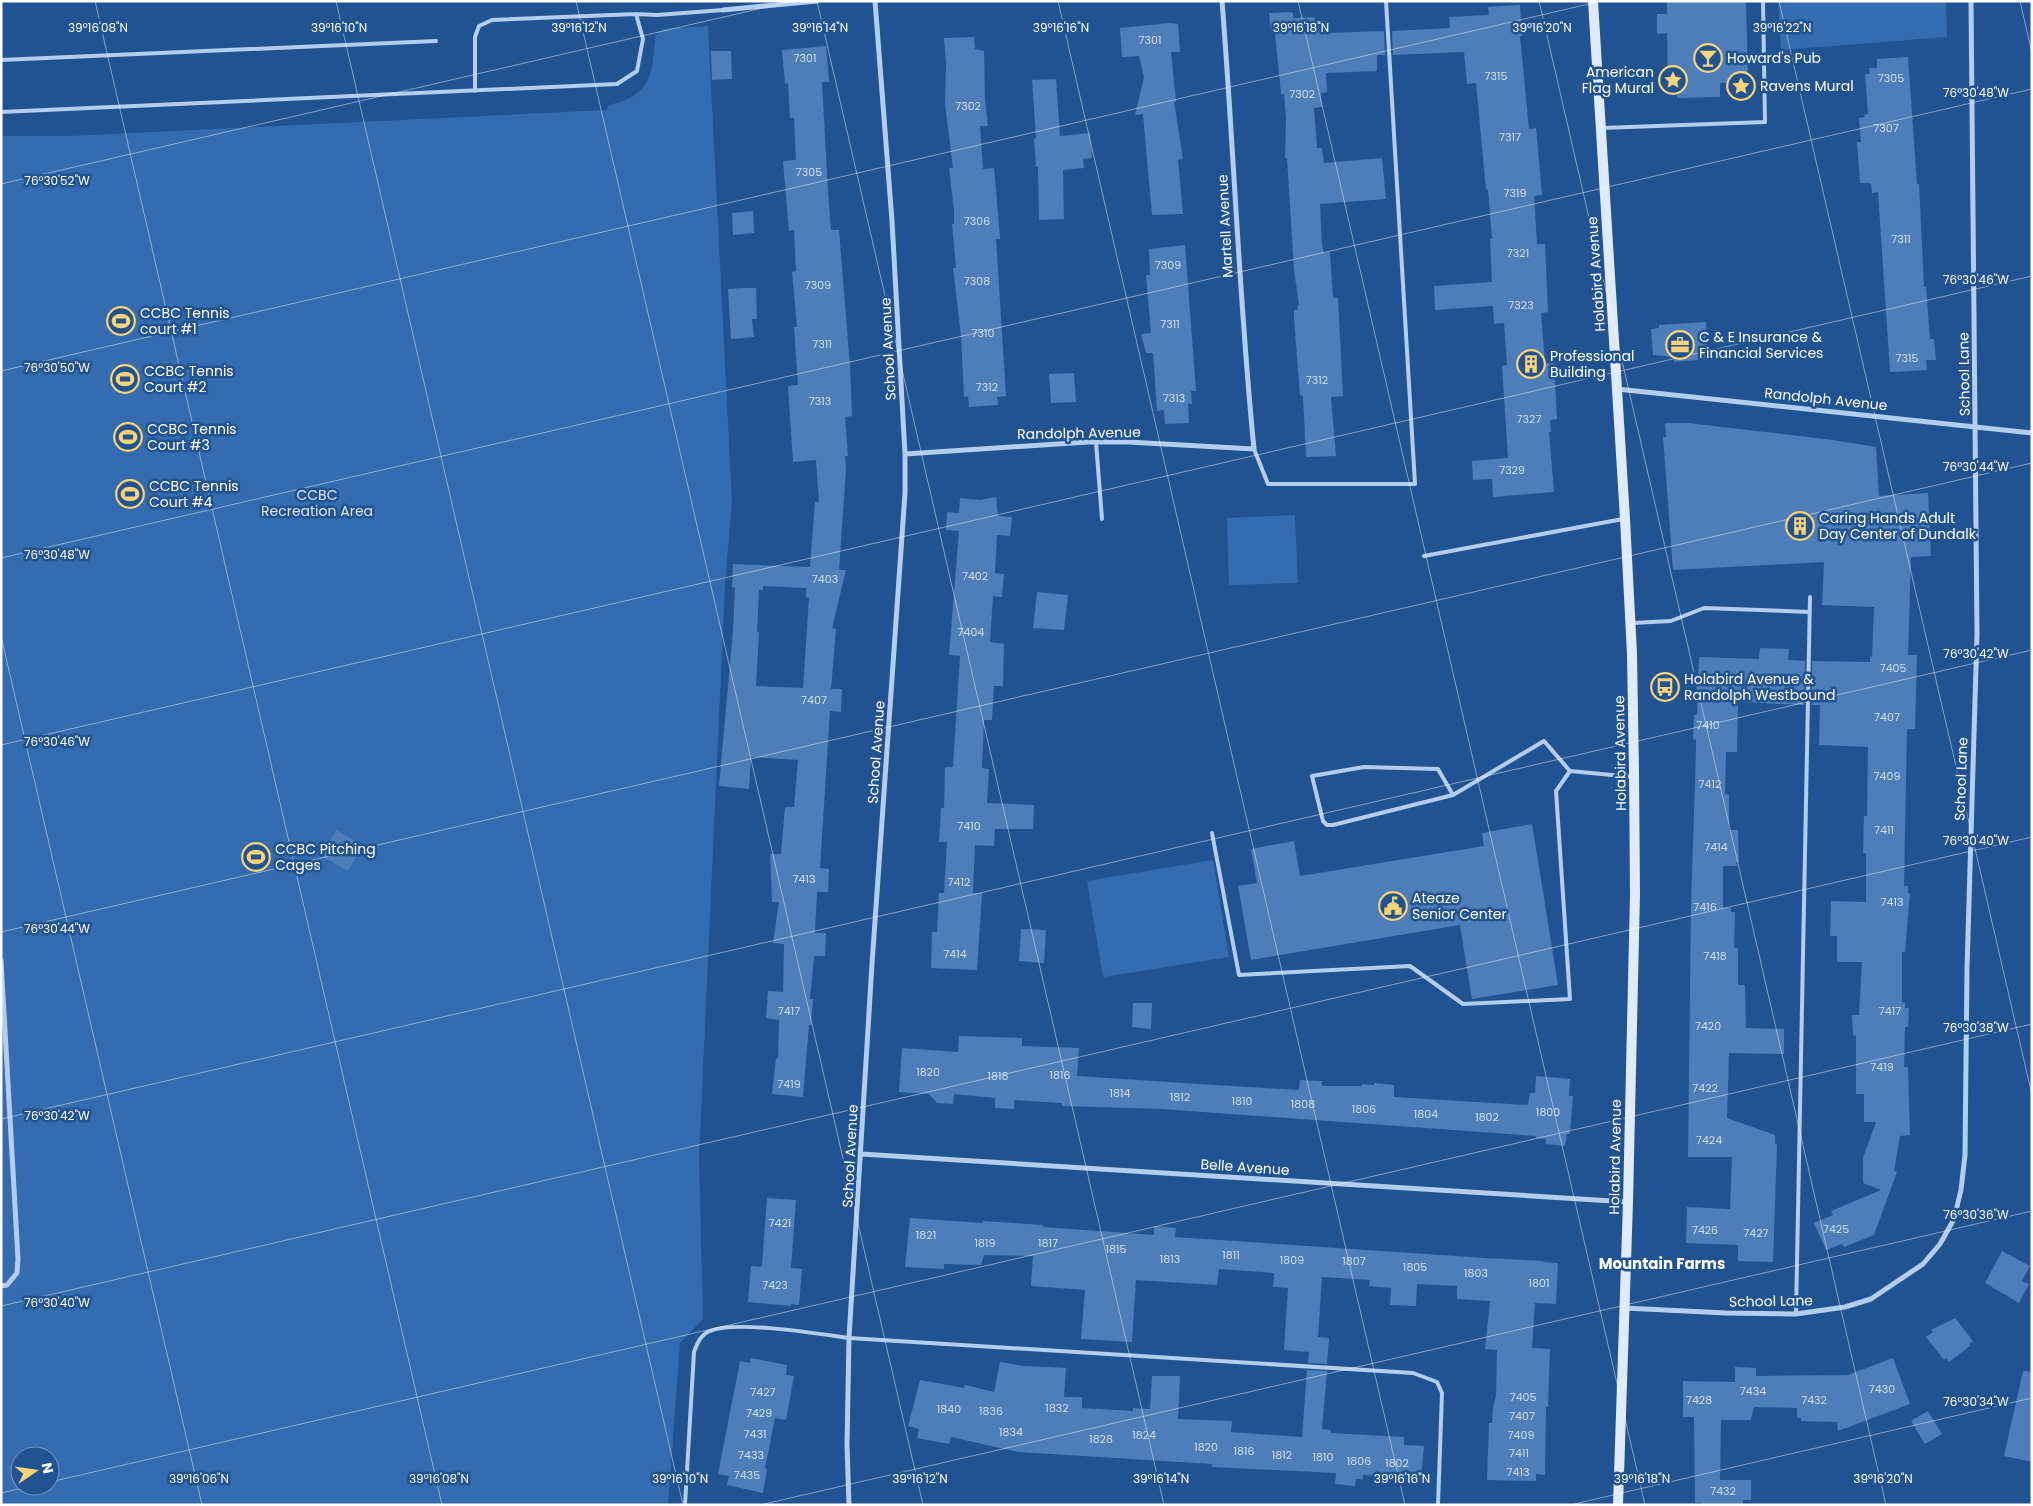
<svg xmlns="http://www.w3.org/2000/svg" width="2033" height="1506" font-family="Poppins,sans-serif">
	<rect width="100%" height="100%" fill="#215292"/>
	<path fill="#346caf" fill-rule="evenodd" d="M1778 1H1946L1947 37 1781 50Z
		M708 26 732 501 725 585 699 1158 703 1319 680 1343 668 1505H1V136H71L607 110 608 105C635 100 651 87 653 59 654 50 654 43 656 35L663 29ZM20 1456H50V1486H20Z
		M1295 515 1298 583 1229 585 1227 518Z
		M1213 860 1229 957 1103 977 1087 881Z"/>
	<path fill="#4d7eba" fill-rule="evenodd" d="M1667 1H1746L1748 82 1720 83V97L1677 98V86H1668L1667 33 1657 34V14H1667Z
		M1520 5 1522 36H1520L1529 129 1536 128 1542 195 1534 196 1537 244H1545L1548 312 1541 313 1545 363H1554L1557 419 1550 420 1551 432H1549L1554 492 1493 497 1492 479 1473 480 1472 461 1508 458 1502 366 1507 365 1504 323 1494 324 1493 306 1435 310 1434 286 1492 282 1490 239H1492L1488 189 1486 190 1476 83 1467 84 1464 52 1393 55 1392 31 1450 28 1449 17 1489 15 1488 7Z
		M1290 12 1293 13V18L1314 17 1316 22 1327 21V33L1384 31 1385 55H1377V71L1326 73 1327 92 1321 93 1322 107 1314 108 1317 148H1322L1324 163 1382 158 1386 199 1320 204 1322 245 1324 253 1330 252 1333 298H1338L1343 396 1331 397 1336 456 1306 457 1303 396 1300 395 1294 319V310H1298L1297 306 1299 305 1294 270 1287 158 1285 159 1286 118 1284 94H1281L1275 33 1271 32 1269 13Z
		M1170 23 1178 24 1180 52H1171L1176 102H1174L1183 159 1178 160 1183 214 1152 215 1143 114 1135 115 1144 77 1139 56 1122 57 1120 28Z
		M974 37 975 49 984 51 985 100 988 126H980L983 169 994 168 997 202 1000 239H996L1006 396 997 397 998 405 969 407 968 396 964 397 961 335 953 268H956L952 224H954V211L949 168H953L945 104 946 63 944 38Z
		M826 46 829 82H822L828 192 831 230H839L850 366 852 416 845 417 848 456H845L846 469 839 570H846L832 628 836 629 831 689H842L841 712 830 711 820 868 829 869 828 892H817L815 933H826L825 956H814L810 999H813L811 1025H809L803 1097 772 1094 776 1058 778 1059 779 1020 766 1018 768 991 783 992 784 944 773 943 779 902H772L770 854H781L785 807H794L798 760 751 757 749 789 719 786 733 630 735 588 732 587 733 564 810 567 815 502H819L816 460 793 462 788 386 798 385 794 327H797L792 272 796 271 794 230 789 231 783 161 796 160 794 118H790L788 83 785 84 782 50ZM763 586 806 588V597L809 598 803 688 756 686 759 632H757L759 590H763Z
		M711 51H731L732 79 712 80Z
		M1908 57 1917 184H1919L1924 287H1926L1930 339H1934L1936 360H1926L1927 370 1892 372 1890 371 1878 192 1872 193 1871 183H1860L1857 142H1861L1859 118 1865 117 1864 115 1868 114 1865 74H1870L1869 68H1877V59Z
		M1056 79 1060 136 1090 133 1092 158 1083 159 1084 168 1063 170 1064 219 1039 220 1038 167H1036L1034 139 1036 138 1032 80Z
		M753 211 754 233 733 235 732 213Z
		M1185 245 1196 391H1191L1192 404H1188L1189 423 1165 424 1164 410 1157 411 1153 353H1146L1141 334 1151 333 1146 275H1150L1149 249Z
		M741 288H756L757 319H752L754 337 731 339 728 289Z
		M1706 322 1708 359 1674 362V357L1653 355 1651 329 1659 328V325Z
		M1074 373 1076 402 1051 403 1049 374Z
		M1665 423H1688L1833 440 1876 447 1879 496 1928 493 1931 556 1911 557 1908 655H1917L1915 729H1907L1904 886H1908V893H1910L1905 952H1902V1003L1905 1002V1008H1909L1908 1027H1905L1904 1067H1908L1910 1135 1900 1136 1894 1171 1897 1172 1874 1235 1844 1247 1842 1244 1826 1250 1814 1223 1833 1215 1831 1211 1881 1190 1863 1183V1158L1876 1122H1864V1094H1856V1036L1853 1035 1852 1015H1859L1862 962H1837V936H1830L1831 901 1866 902V853H1863L1864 816H1867L1868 747 1819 745 1820 705H1812V661L1870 662V656L1872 657 1874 607 1822 605 1824 562 1673 570 1663 437H1666Z
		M996 497 998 516 1012 517 1010 536 997 535 995 573 1004 574 1002 597 993 596 990 642 1004 644 1003 686H994L992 720H984L982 768 989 769 987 803 1034 805 1033 829H995L994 846 975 845 973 893H982L977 970 931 968 932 932H937L939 893H944L947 842H939L941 808H944L945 767H953L960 656 949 655 959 531 946 530 947 512 959 513 960 498 980 500Z
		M1037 592 1068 595 1064 630 1033 628Z
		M1760 648 1789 649 1788 660 1805 661 1804 705 1738 702 1737 752H1726L1725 794 1729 795V830H1738L1739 862H1736L1737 866H1723V908H1731V912H1735L1734 948H1738V985H1745L1746 1028 1784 1029V1054L1729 1053 1727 1118 1775 1135V1144H1777L1773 1262 1738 1261V1245L1686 1243 1687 1207 1730 1209 1732 1157H1688L1691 906 1696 751V740L1693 739 1694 715H1697L1699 657 1759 659Z
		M1532 824 1558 985 1472 999 1460 925 1251 960 1238 886 1257 883 1251 849 1294 841 1300 876 1484 846 1482 833Z
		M336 830 363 845 348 871 322 856Z
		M1021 929 1046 930 1044 963 1019 961Z
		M1133 1003H1152L1151 1029 1132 1027Z
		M959 1036 1022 1038V1046L1079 1048 1077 1076 1199 1084 1299 1090 1300 1080 1322 1081V1086H1362V1084L1374 1085V1083L1394 1085V1097L1528 1105 1530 1093H1535L1536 1076 1570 1079 1569 1096H1573L1570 1134H1567L1565 1146 1546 1144V1139L1536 1138V1136L1162 1109 1062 1106V1103L1014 1100V1109L995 1108V1098L954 1094 953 1104 937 1103 929 1094 899 1092 902 1048 958 1052Z
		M767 1198 796 1200 791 1268 802 1269 799 1305 791 1304V1306L748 1302 751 1266 761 1267 762 1265Z
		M910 1218 983 1223V1221L1043 1225V1227L1154 1235V1226L1176 1228 1175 1237 1485 1258 1543 1261V1262L1558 1263 1556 1304 1535 1303 1532 1348 1550 1349 1548 1407H1546L1545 1475 1536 1474V1481L1487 1480 1489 1423H1492L1493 1407 1496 1396 1497 1350 1485 1349 1490 1301 1457 1299V1286L1417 1284 1416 1306 1390 1305 1391 1288 1369 1286 1370 1280 1322 1277 1318 1337 1329 1338 1327 1364 1308 1363 1309 1352 1284 1350 1288 1288 1273 1287 1274 1273 1219 1269 1217 1285 1136 1280 1132 1342 1081 1339 1085 1290 1031 1286 1033 1256 984 1255 981 1265 944 1264V1269L905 1267Z
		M2002 1251 2030 1266 2022 1281 2029 1284 2019 1303 1985 1283Z
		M1955 1318 1973 1341 1969 1344 1970 1346 1949 1362 1946 1358 1944 1360 1926 1337 1933 1332 1931 1330Z
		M751 1358 787 1365 786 1375 794 1376 786 1420 775 1418 765 1468 767 1469 763 1493 727 1485 729 1476 718 1474 740 1361 750 1363Z
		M1893 1358 1910 1404 1838 1431 1837 1422 1801 1421V1418H1797V1408L1754 1407 1751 1420H1721L1720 1480H1751V1500H1743V1504L1738 1505H1702V1503H1695L1694 1417H1683V1381L1735 1382V1367L1756 1368V1376L1848 1375Z
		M1000 1362 1024 1366 1066 1368 1064 1397H1082V1408L1133 1411V1408L1150 1409 1152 1376H1180L1178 1419 1232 1421 1231 1432 1302 1437 1307 1370 1327 1371 1322 1429 1331 1430V1433L1404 1437V1445L1424 1446 1421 1479 1363 1475V1479H1356L1355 1486 1335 1484 1336 1473 1212 1467V1464L1018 1452 951 1437 949 1444 917 1438 919 1429 908 1426 920 1380 964 1388 965 1385 994 1392Z
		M2023 1371 2032 1372V1462L2004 1456Z
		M1928 1411 1942 1434 1925 1444 1911 1421Z"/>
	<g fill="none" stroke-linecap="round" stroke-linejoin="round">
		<path stroke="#b2cded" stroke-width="4" d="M1 60 436 41
			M475 91V37L479 26 492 20 636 14 657 15 723 10
			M1 112 617 84 637 71 643 39 636 14
			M1602 128 1765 122 1763 1
			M1096 442 1102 519
			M1254 449 1268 484H1415L1386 1
			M1424 556 1623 519
			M1632 623 1671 621 1704 608 1810 612
			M1453 795 1438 769 1364 767 1312 776 1323 821 1327 825H1333L1453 795 1544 741 1570 771 1633 777
			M1212 833 1239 975 1410 966 1463 1004 1570 999 1556 791 1570 771
			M1796 1314 1810 597
			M685 1505 694 1352C697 1344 700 1335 710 1331 735 1320 820 1334 849 1338L1413 1373 1437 1382 1442 1393 1438 1505"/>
		<path stroke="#b2cded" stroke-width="5" d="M723 10 817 1
			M1617 389 2032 433
			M905 454 1088 442H1128L1254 449C1239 300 1234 150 1222 1
			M1 960 18 1259 17 1273 7 1285 1 1286
			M861 1154 1628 1202
			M1624 1308 1726 1313 1796 1314 1845 1307 1871 1299 1923 1264 1940 1244 1954 1219 1961 1190 1965 1155 1967 969 1977 634 1971 1
			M849 1505 847 1445 849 1338 872 964 905 493V454L892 221 875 1"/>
		<path stroke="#dfeafa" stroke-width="10" d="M1593 1 1625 519 1632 654 1634 771 1635 894 1628 1202 1618 1505"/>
	</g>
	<path fill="none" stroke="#fff" stroke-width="1" stroke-opacity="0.45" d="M95 1 442 1505M336 1 683 1505M576 1 923 1505M817 1 1164 1505M1058 1 1405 1505M1298 1 1645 1505M1539 1 1886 1505M1779 1 2032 1095M2020 1 2032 53M1 184 793 1M1 371 1602 1M1 558 2032 89M1 636 202 1505M1 745 2032 276M1 932 2032 463M1 1119 2032 650M1 1306 2032 837M50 1482 2032 1024M1 1493 31 1486M760 1505 2032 1211M1570 1505 2032 1398"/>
	<defs>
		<symbol id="bar-ring" viewBox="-11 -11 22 22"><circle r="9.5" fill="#215292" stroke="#fad374" stroke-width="1.5"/><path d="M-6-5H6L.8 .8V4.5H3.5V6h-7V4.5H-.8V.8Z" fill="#fad374"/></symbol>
		<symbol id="sight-ring" viewBox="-11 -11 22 22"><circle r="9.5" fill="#215292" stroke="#fad374" stroke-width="1.5"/><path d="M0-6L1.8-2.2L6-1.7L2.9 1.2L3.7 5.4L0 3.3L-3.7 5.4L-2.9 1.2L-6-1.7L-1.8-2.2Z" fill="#fad374"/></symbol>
		<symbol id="stadium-ring" viewBox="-11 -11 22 22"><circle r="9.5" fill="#215292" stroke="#fad374" stroke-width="1.5"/><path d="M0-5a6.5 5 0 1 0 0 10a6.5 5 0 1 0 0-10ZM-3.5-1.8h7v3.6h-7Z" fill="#fad374"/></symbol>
		<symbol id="office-ring" viewBox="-11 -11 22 22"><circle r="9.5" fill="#215292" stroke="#fad374" stroke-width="1.5"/><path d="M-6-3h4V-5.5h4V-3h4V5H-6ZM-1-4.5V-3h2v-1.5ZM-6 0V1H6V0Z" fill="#fad374"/></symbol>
		<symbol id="building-ring" viewBox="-11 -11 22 22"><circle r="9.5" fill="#215292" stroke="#fad374" stroke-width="1.5"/><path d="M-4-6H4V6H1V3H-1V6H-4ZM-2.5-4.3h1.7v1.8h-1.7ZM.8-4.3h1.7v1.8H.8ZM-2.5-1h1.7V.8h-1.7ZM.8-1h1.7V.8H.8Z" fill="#fad374"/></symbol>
		<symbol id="bus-ring" viewBox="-11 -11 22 22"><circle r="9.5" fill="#215292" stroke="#fad374" stroke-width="1.5"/><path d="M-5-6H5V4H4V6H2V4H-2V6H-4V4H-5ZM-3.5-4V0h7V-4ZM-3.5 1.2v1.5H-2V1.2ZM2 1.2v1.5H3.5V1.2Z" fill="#fad374"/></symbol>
		<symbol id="civic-ring" viewBox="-11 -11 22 22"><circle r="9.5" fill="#215292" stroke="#fad374" stroke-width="1.5"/><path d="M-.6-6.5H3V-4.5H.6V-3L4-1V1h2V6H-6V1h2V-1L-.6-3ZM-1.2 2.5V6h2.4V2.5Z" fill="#fad374"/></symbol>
	</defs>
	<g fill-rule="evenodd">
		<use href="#bar-ring" x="1692" y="42" width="32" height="32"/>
		<use href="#sight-ring" x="1657" y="64" width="32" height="32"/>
		<use href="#sight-ring" x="1725" y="70" width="32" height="32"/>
		<use href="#stadium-ring" x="105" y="305" width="32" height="32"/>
		<use href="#office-ring" x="1664" y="329" width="32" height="32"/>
		<use href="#building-ring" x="1515" y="348" width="32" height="32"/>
		<use href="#stadium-ring" x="109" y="363" width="32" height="32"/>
		<use href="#stadium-ring" x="112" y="421" width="32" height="32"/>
		<use href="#stadium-ring" x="114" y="478" width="32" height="32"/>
		<use href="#building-ring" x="1784" y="510" width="32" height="32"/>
		<use href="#bus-ring" x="1649" y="671" width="32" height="32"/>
		<use href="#stadium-ring" x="240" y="841" width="32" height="32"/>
		<use href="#civic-ring" x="1377" y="890" width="32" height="32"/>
	</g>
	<g text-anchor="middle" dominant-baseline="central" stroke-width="5" stroke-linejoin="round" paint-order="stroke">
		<g font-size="11" fill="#d2dfee">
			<text x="1150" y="40">7301</text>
			<text x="805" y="58">7301</text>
			<text x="1496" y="76">7315</text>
			<text x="1891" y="78">7305</text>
			<text x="1302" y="94">7302</text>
			<text x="968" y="106">7302</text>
			<text x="1886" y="128">7307</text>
			<text x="1510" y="137">7317</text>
			<text x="809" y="172">7305</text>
			<text x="1515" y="193">7319</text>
			<text x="977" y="221">7306</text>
			<text x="1901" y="239">7311</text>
			<text x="1518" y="253">7321</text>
			<text x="1168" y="265">7309</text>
			<text x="977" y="281">7308</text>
			<text x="818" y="285">7309</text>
			<text x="1521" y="305">7323</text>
			<text x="1170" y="324">7311</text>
			<text x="983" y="333">7310</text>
			<text x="822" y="344">7311</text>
			<text x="1907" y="358">7315</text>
			<text x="1317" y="380">7312</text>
			<text x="987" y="387">7312</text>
			<text x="1174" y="398">7313</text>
			<text x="820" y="401">7313</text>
			<text x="1529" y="419">7327</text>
			<text x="1512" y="470">7329</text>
			<text x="975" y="576">7402</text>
			<text x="825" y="579">7403</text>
			<text x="971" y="632">7404</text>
			<text x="1893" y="668">7405</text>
			<text x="814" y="700">7407</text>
			<text x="1887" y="717">7407</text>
			<text x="1708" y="725">7410</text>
			<text x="1887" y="776">7409</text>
			<text x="1710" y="784">7412</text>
			<text x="969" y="826">7410</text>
			<text x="1884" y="830">7411</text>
			<text x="1716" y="847">7414</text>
			<text x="804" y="879">7413</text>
			<text x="959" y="882">7412</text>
			<text x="1892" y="902">7413</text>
			<text x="1705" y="907">7416</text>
			<text x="955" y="954">7414</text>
			<text x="1715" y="956">7418</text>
			<text x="789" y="1011">7417</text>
			<text x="1890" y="1011">7417</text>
			<text x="1708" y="1026">7420</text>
			<text x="1882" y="1067">7419</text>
			<text x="928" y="1072">1820</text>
			<text x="1060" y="1075">1816</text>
			<text x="998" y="1076">1818</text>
			<text x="789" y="1084">7419</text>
			<text x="1705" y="1088">7422</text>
			<text x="1120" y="1093">1814</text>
			<text x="1180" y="1097">1812</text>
			<text x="1242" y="1101">1810</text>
			<text x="1303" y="1104">1808</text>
			<text x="1364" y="1109">1806</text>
			<text x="1548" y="1112">1800</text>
			<text x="1426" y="1114">1804</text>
			<text x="1487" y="1117">1802</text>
			<text x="1709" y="1140">7424</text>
			<text x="780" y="1223">7421</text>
			<text x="1836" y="1229">7425</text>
			<text x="1705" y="1230">7426</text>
			<text x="1756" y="1233">7427</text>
			<text x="926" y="1235">1821</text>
			<text x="985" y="1243">1819</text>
			<text x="1048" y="1243">1817</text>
			<text x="1116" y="1249">1815</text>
			<text x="1231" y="1255">1811</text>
			<text x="1170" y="1259">1813</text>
			<text x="1292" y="1260">1809</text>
			<text x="1354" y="1261">1807</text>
			<text x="1415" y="1267">1805</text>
			<text x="1476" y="1273">1803</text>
			<text x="1539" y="1283">1801</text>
			<text x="775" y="1285">7423</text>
			<text x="1882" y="1389">7430</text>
			<text x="1753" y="1391">7434</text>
			<text x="763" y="1392">7427</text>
			<text x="1523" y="1397">7405</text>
			<text x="1699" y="1400">7428</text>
			<text x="1814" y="1400">7432</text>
			<text x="1057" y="1408">1832</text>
			<text x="949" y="1409">1840</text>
			<text x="991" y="1411">1836</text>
			<text x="759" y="1413">7429</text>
			<text x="1522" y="1416">7407</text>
			<text x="1011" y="1432">1834</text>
			<text x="755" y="1434">7431</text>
			<text x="1144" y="1435">1824</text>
			<text x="1521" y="1435">7409</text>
			<text x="1101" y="1439">1828</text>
			<text x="1206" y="1447">1820</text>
			<text x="1244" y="1451">1816</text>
			<text x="1519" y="1453">7411</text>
			<text x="751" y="1455">7433</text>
			<text x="1282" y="1455">1812</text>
			<text x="1323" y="1457">1810</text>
			<text x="1359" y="1461">1806</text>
			<text x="1397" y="1463">1802</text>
			<text x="1518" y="1472">7413</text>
			<text x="747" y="1475">7435</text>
			<text x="1723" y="1491">7432</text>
		</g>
		<g font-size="14" fill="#fff" stroke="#215292" text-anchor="start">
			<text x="1727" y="58">Howard's Pub</text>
			<text x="1654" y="72" text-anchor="end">American<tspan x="1654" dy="16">Flag Mural</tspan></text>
			<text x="1760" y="86">Ravens Mural</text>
			<text x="140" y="313">CCBC Tennis<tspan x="140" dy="16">court #1</tspan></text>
			<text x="1699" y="337">C &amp; E Insurance &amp;<tspan x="1699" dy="16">Financial Services</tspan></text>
			<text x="1550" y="356">Professional<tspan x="1550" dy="16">Building</tspan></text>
			<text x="144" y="371">CCBC Tennis<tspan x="144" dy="16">Court #2</tspan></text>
			<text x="147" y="429">CCBC Tennis<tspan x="147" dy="16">Court #3</tspan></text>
			<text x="149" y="486">CCBC Tennis<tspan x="149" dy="16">Court #4</tspan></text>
			<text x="1819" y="518">Caring Hands Adult<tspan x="1819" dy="16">Day Center of Dundalk</tspan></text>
			<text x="1684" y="679">Holabird Avenue &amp;<tspan x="1684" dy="16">Randolph Westbound</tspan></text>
			<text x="275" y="849">CCBC Pitching<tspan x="275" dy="16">Cages</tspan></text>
			<text x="1412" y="898">Ateaze<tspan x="1412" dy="16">Senior Center</tspan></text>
		</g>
		<g font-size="14" fill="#fff" stroke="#215292">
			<text transform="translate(1225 226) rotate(-93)">Martell Avenue</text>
			<text transform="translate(1596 274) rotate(-94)">Holabird Avenue</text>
			<text transform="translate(888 349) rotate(-93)">School Avenue</text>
			<text transform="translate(1964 374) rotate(-91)">School Lane</text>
			<text transform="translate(1826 399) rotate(6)">Randolph Avenue</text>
			<text transform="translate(1079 433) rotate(-1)">Randolph Avenue</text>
			<text transform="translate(876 752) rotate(-86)">School Avenue</text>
			<text transform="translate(1620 753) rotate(-91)">Holabird Avenue</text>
			<text transform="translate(1961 779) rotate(-88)">School Lane</text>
			<text transform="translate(850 1156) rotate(-87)">School Avenue</text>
			<text transform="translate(1615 1157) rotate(-89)">Holabird Avenue</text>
			<text transform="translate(1245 1167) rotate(4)">Belle Avenue</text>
			<text transform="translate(1771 1301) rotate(-1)">School Lane</text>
		</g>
		<g font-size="14" fill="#d8e7fa" stroke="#215292">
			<text x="317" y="495">CCBC<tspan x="317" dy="16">Recreation Area</tspan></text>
		</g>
		<g font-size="15" font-weight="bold" fill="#fff" stroke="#215292">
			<text x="1662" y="1263">Mountain Farms</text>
		</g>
	</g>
	<g font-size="12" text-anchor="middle" fill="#fff" stroke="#215292" stroke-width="5" stroke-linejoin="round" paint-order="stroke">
		<text x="98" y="32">39°16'08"N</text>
		<text x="339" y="32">39°16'10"N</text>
		<text x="579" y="32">39°16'12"N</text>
		<text x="820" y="32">39°16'14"N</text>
		<text x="1061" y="32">39°16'16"N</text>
		<text x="1301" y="32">39°16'18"N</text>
		<text x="1542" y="32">39°16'20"N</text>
		<text x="1782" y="32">39°16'22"N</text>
		<text x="1976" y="97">76°30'48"W</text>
		<text x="57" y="185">76°30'52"W</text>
		<text x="1976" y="284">76°30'46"W</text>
		<text x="57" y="372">76°30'50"W</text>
		<text x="1976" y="471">76°30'44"W</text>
		<text x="57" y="559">76°30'48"W</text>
		<text x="1976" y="658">76°30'42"W</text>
		<text x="57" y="746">76°30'46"W</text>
		<text x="1976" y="845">76°30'40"W</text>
		<text x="57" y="933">76°30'44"W</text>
		<text x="1976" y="1032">76°30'38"W</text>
		<text x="57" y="1120">76°30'42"W</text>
		<text x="1976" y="1219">76°30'36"W</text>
		<text x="57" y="1307">76°30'40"W</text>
		<text x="1976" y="1406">76°30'34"W</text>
		<text x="199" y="1483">39°16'06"N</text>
		<text x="439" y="1483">39°16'08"N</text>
		<text x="680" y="1483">39°16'10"N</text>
		<text x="920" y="1483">39°16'12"N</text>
		<text x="1161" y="1483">39°16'14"N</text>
		<text x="1402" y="1483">39°16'16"N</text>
		<text x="1642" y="1483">39°16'18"N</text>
		<text x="1883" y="1483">39°16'20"N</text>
	</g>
	<rect width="2033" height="1506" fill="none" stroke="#ffffff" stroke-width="5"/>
	<g transform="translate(35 1471) rotate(77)"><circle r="24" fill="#215292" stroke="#7a97be"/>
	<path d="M0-4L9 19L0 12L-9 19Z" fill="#fad374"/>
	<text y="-8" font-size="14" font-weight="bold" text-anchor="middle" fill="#ffffff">N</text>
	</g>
</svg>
